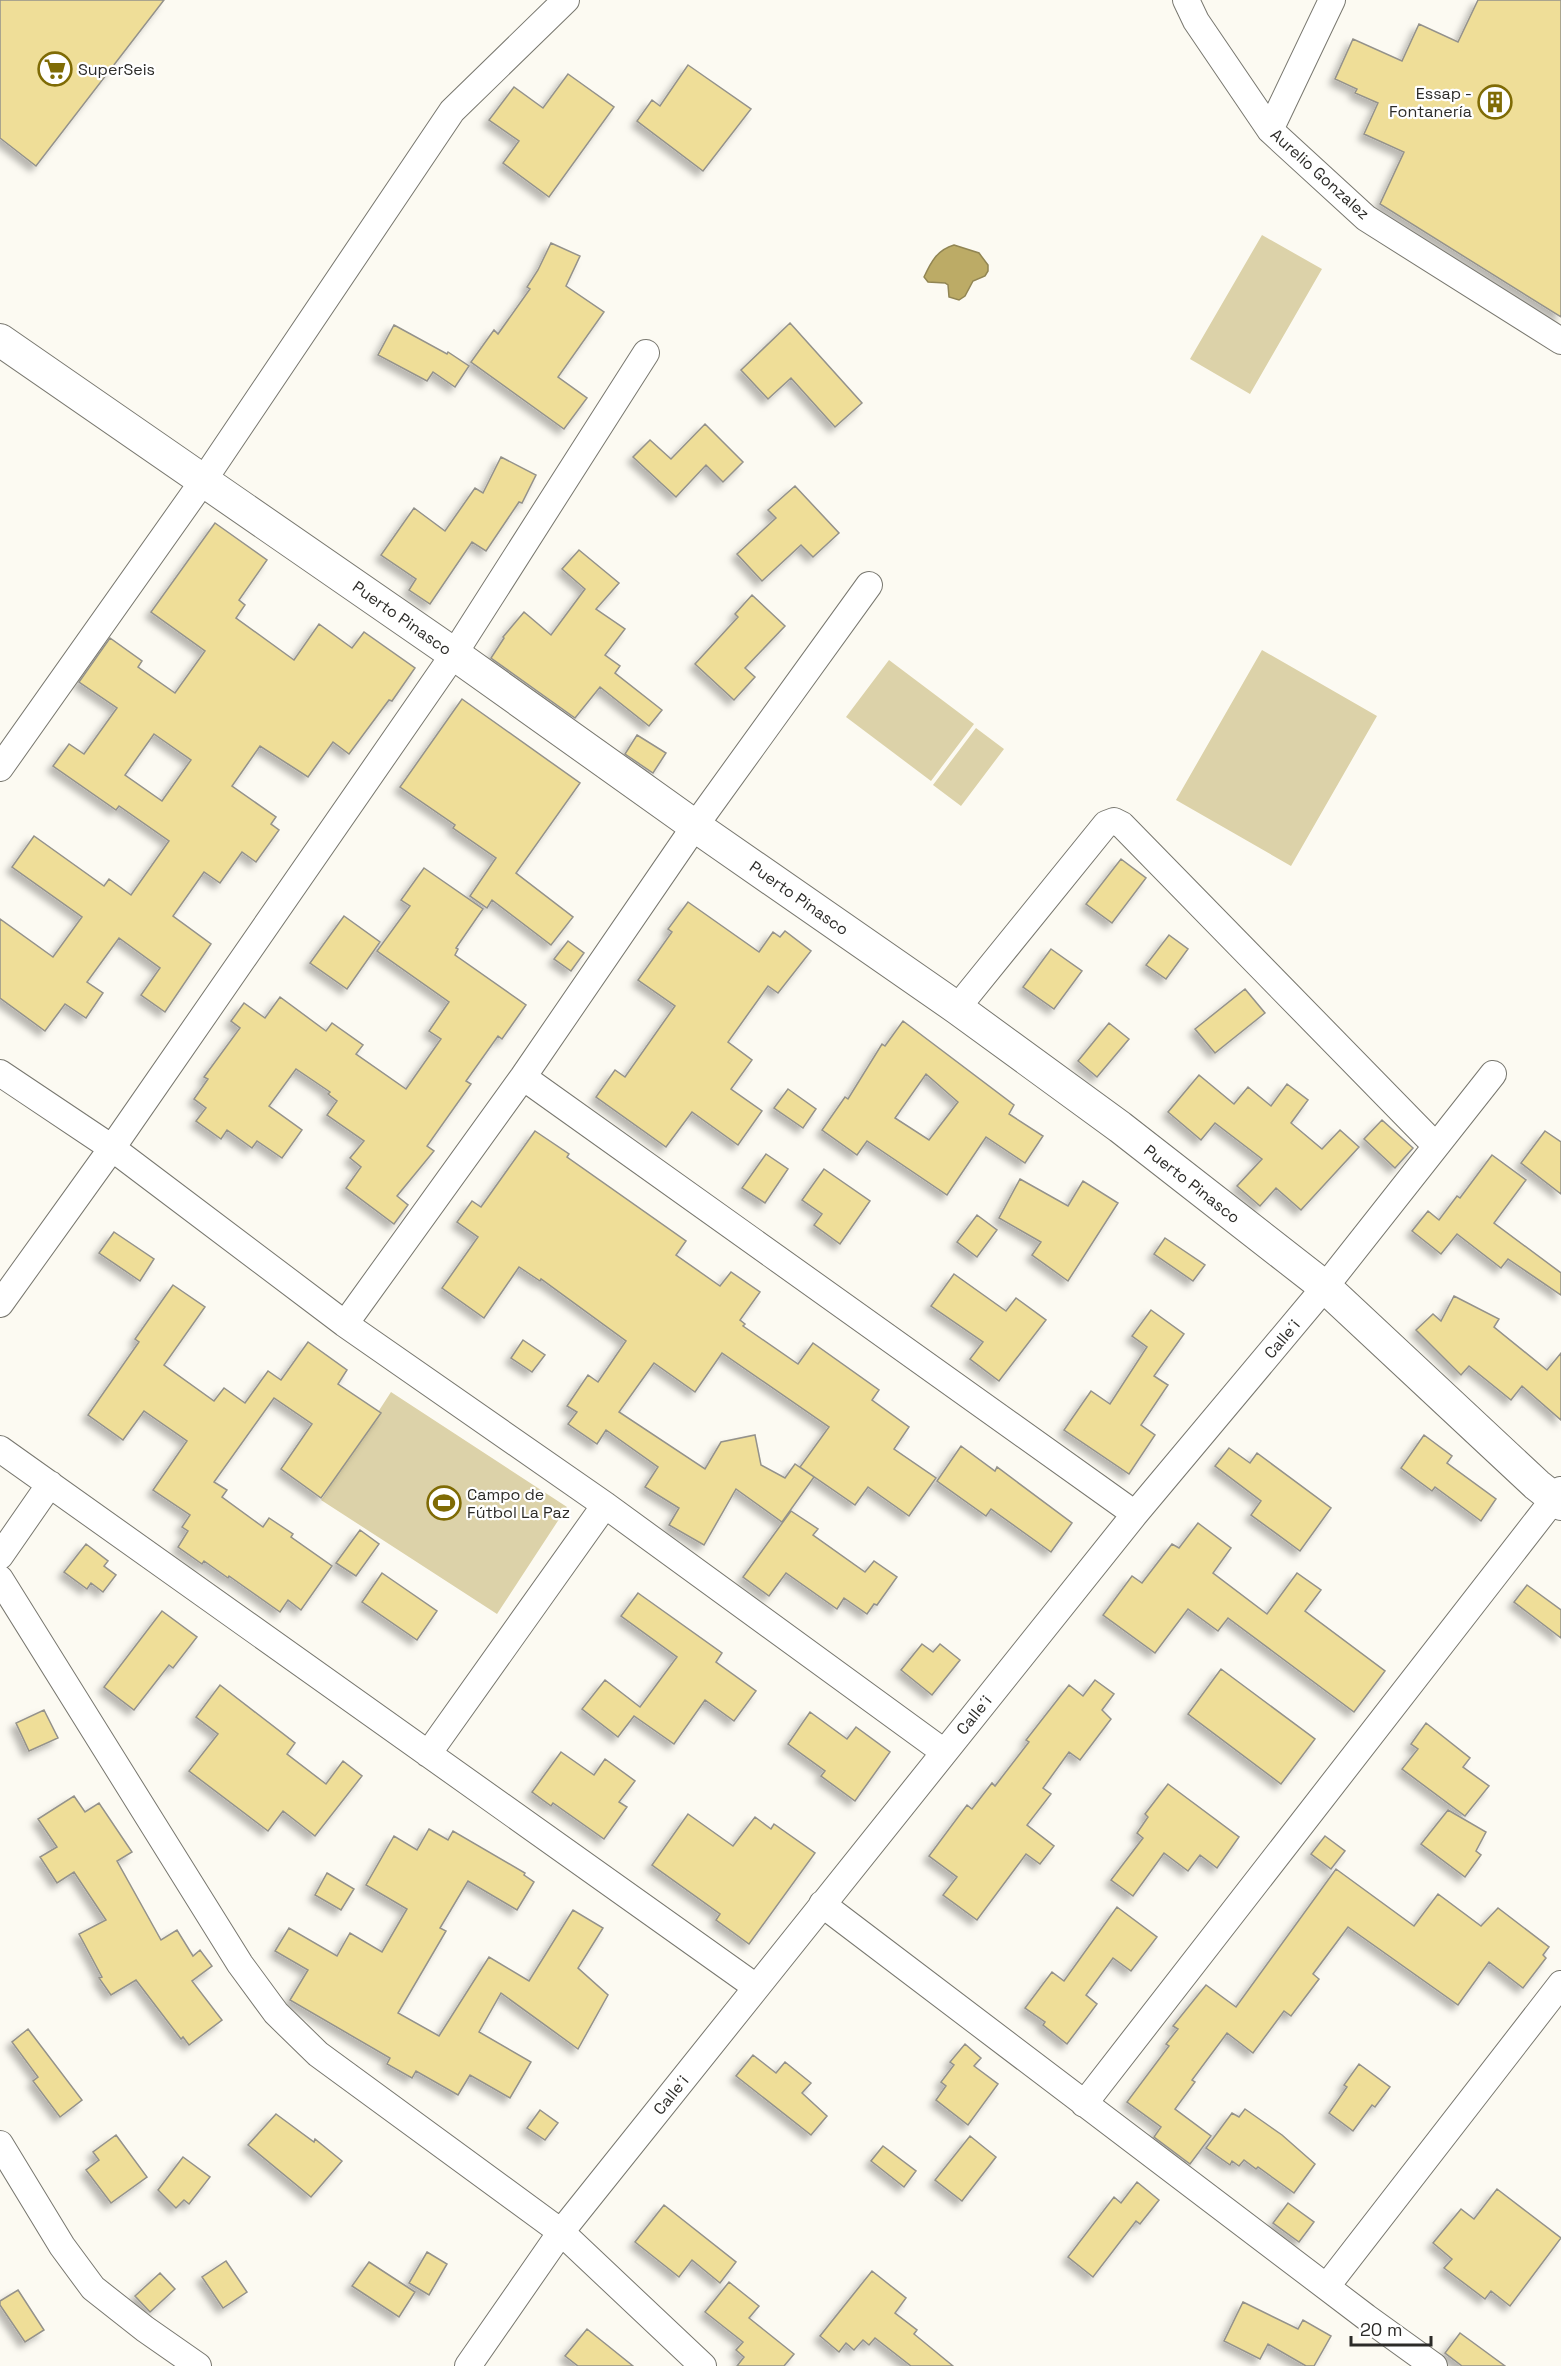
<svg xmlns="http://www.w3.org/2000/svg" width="1561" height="2366" font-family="'Space Grotesk',sans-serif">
	<defs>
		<filter id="shadow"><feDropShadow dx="-5.5" dy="5.5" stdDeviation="3" flood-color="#0004"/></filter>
	</defs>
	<rect width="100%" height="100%" fill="#fcfaf2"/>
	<path fill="#dcd2a9" d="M1262 235 1322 269 1250 394 1190 359Z
		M1262 650 1377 716 1291 866 1176 800Z
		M889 660 974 724 931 781 846 717Z
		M976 728 1004 749 961 806 933 785Z
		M391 1392 567 1507 497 1614 321 1500Z"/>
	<path fill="#bcab66" stroke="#918553" stroke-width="1.5" d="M954 245 979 253 988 265V271L985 276 973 281 965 296 959 300 949 297 948 285 945 283 928 282 924 277C931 262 937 250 954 245Z"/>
	<path fill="#efde98" stroke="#94928b" stroke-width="1.5" fill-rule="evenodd" filter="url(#shadow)" d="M0 0H164L36 166 0 138Z
		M1478 0H1561V317L1380 204 1404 152 1364 134 1378 103 1355 93 1357 89 1335 79 1353 39 1402 61 1419 24 1458 42Z
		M688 65 751 109 703 171 637 121 652 100 660 106Z
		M568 74 614 107 549 197 503 163 519 141 489 120 514 87 543 108Z
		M551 243 580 256 566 286 604 312 558 377 587 398 564 429 471 362 494 330 498 334 530 289 527 287 538 270Z
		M790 323 862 403 835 427 791 378 768 399 741 370Z
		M394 325 447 354 448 352 469 366 455 387 433 372 427 381 378 355Z
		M705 424 743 462 723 482 706 465 676 497 633 457 650 440 671 459Z
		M501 457 536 475 522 503 519 502 486 551 472 542 430 604 409 590 416 579 381 555 414 508 445 531 475 488 483 493Z
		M795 486 839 533 813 557 801 545 762 581 737 554 776 518 768 510Z
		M215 523 267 560 239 600 245 605 236 618 294 660 319 624 352 648 364 632 415 668 392 701 389 700 349 754 333 742 308 777 260 746 232 786 276 817 271 824 279 830 256 862 242 852 220 883 204 872 173 916 211 944 165 1012 141 995 160 968 119 938 87 982 103 993 86 1018 65 1004 45 1031 0 998V919L53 957 82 917 12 867 34 836 104 886 109 879 131 895 169 841 119 806 116 810 53 766 69 744 84 754 117 708 79 682 110 638 142 661 138 667 175 693 205 651 151 612ZM154 734 191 760 162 801 125 775Z
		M579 550 619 583 596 609 625 629 605 655 620 666 615 673 662 710 649 726 600 687 575 718 491 658 504 638 503 637 524 612 551 635 585 589 562 569Z
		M752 595 785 626 745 668 755 677 734 700 695 664 738 617 735 614Z
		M462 699 580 783 516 873 573 917 551 945 492 900 487 908 470 896 496 858 453 828 455 825 400 787Z
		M637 735 666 753 653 773 625 754Z
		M1121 859 1146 878 1112 923 1086 904Z
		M424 868 483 909 456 948 458 949 455 955 526 1005 502 1039 498 1036 466 1081 471 1084 427 1146 434 1151 397 1196 408 1205 394 1224 346 1188 361 1167 350 1158 364 1141 327 1115 337 1101 328 1094 330 1092 296 1069 269 1106 302 1130 282 1158 257 1141 252 1148 227 1130 221 1139 196 1121 206 1108 194 1099 208 1079 204 1077 240 1028 231 1021 244 1003 265 1018 280 997 326 1031 332 1023 363 1045 356 1054 406 1089 441 1039 429 1031 449 1002 377 951 410 906 401 900Z
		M688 902 759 952 773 932 780 937 785 931 811 951 778 993 768 986 728 1042 752 1060 731 1089 762 1111 738 1145 692 1112 666 1147 596 1097 615 1070 625 1077 675 1006 638 980 672 932 668 929Z
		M344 916 380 942 347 989 310 963Z
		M1169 935 1188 949 1166 979 1146 965Z
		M568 941 584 953 571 971 554 959Z
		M1051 949 1082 971 1054 1009 1023 987Z
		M1245 989 1265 1013 1215 1053 1195 1029Z
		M903 1021 1014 1105 1009 1114 1043 1136 1025 1163 986 1137 947 1195 867 1141 857 1155 822 1130 845 1097 848 1099 882 1044 885 1046ZM926 1074 958 1102 929 1140 895 1118Z
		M1109 1023 1129 1039 1097 1077 1078 1061Z
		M1199 1075 1234 1104 1248 1087 1271 1106 1287 1084 1308 1100 1291 1123 1322 1149 1340 1130 1359 1147 1301 1210 1276 1188 1260 1206 1237 1186 1262 1159 1215 1123 1201 1140 1168 1112Z
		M788 1089 816 1109 803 1128 774 1108Z
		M1382 1120 1413 1148 1395 1168 1364 1139Z
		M535 1131 569 1154 567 1157 686 1241 676 1255 720 1286 731 1272 760 1292 740 1320 745 1324 743 1326 798 1364 813 1343 879 1390 872 1400 909 1427 894 1449 936 1478 909 1516 868 1487 855 1505 800 1467 829 1427 722 1353 695 1392 654 1363 619 1412 705 1469 721 1442 755 1435 761 1465 785 1478 795 1464 814 1477 782 1522 736 1489 704 1545 669 1525 679 1508 645 1487 658 1467 606 1430 597 1444 568 1424 577 1412 567 1406 588 1375 598 1382 626 1341 541 1279 540 1281 519 1267 484 1318 442 1288 478 1237 457 1222 472 1201 481 1207Z
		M1545 1131 1561 1142V1194L1521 1163Z
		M766 1154 788 1169 765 1203 742 1188Z
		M1492 1155 1526 1180 1494 1223 1561 1273V1295L1508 1259 1501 1268 1457 1234 1441 1254 1412 1231 1428 1211 1439 1220 1457 1196 1460 1198Z
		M824 1169 870 1201 840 1244 814 1225 822 1214 802 1200Z
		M1020 1179 1068 1206 1083 1181 1118 1203 1068 1281 1032 1255 1041 1242 999 1218Z
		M977 1215 997 1230 977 1257 957 1242Z
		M114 1232 154 1259 140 1281 99 1253Z
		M1165 1238 1205 1265 1193 1281 1154 1254Z
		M954 1274 1006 1311 1016 1298 1046 1320 999 1381 970 1359 983 1342 931 1306Z
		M173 1285 205 1307 164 1365 214 1401 224 1388 245 1403 268 1371 281 1380 308 1342 347 1370 338 1384 381 1413 321 1498 281 1469 312 1424 274 1398 214 1482 227 1490 222 1497 263 1527 269 1518 293 1534 291 1537 332 1566 301 1610 288 1600 280 1612 229 1576 228 1578 204 1561 202 1564 178 1547 188 1531 182 1527 190 1515 153 1490 187 1441 144 1411 123 1440 88 1415 139 1342 135 1339Z
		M1454 1296 1499 1319 1494 1327 1547 1370 1561 1353V1420L1522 1386 1511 1400 1469 1366 1461 1375 1416 1330 1433 1314 1441 1321Z
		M1151 1310 1184 1334 1154 1376 1168 1385 1141 1425 1155 1435 1129 1474 1064 1430 1091 1391 1110 1404 1147 1347 1132 1336Z
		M523 1340 545 1355 532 1372 511 1358Z
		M1424 1435 1452 1456 1447 1463 1496 1499 1481 1521 1435 1487 1432 1491 1401 1468Z
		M961 1446 995 1471 997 1467 1072 1523 1051 1552 991 1509 986 1516 937 1481Z
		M1229 1448 1250 1463 1257 1453 1331 1508 1300 1551 1251 1515 1261 1501 1215 1466Z
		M791 1511 818 1529 813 1535 865 1572 874 1561 897 1577 877 1605 874 1604 867 1614 844 1598 837 1609 786 1573 769 1596 743 1577Z
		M1198 1523 1231 1548 1213 1573 1267 1614 1297 1573 1321 1590 1305 1611 1385 1671 1354 1712 1228 1618 1218 1631 1188 1609 1155 1653 1103 1615 1132 1576 1142 1583 1172 1544 1179 1548Z
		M360 1530 379 1544 356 1576 336 1563Z
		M86 1544 108 1561 104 1566 116 1575 103 1592 91 1583 87 1589 64 1572Z
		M382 1573 437 1611 417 1640 362 1602Z
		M1527 1585 1561 1610V1638L1514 1602Z
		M638 1593 722 1653 716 1662 756 1691 734 1721 705 1700 674 1744 634 1716 618 1737 582 1709 605 1680 640 1707 677 1657 621 1616Z
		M162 1611 197 1637 173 1668 169 1665 134 1710 104 1687Z
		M922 1644 933 1652 940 1644 960 1660 932 1695 901 1670Z
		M1221 1669 1315 1739 1281 1784 1188 1714Z
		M1095 1680 1114 1694 1102 1710 1111 1719 1080 1760 1069 1752 1043 1788 1051 1794 1027 1825 1054 1846 1040 1864 1026 1854 977 1920 943 1895 957 1877 929 1856 967 1805 972 1809 992 1783 995 1786 1029 1742 1026 1740 1069 1685 1083 1696Z
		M220 1685 295 1743 287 1754 326 1784 343 1761 362 1776 315 1836 283 1811 268 1831 189 1771 218 1734 196 1717Z
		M44 1710 58 1738 29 1751 16 1723Z
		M810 1712 847 1739 856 1727 890 1752 855 1801 821 1776 825 1771 788 1744Z
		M1426 1723 1470 1758 1463 1767 1489 1786 1465 1816 1402 1769 1418 1749 1411 1744Z
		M561 1752 594 1775 605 1759 635 1781 619 1802 627 1807 604 1839 553 1803 551 1806 532 1792Z
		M1168 1784 1239 1837 1217 1868 1200 1855 1188 1871 1164 1853 1133 1896 1111 1880 1143 1838 1137 1833 1148 1817 1145 1814Z
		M74 1796 85 1812 99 1803 132 1852 117 1861 161 1940 177 1930 193 1956 200 1950 212 1966 192 1981 222 2020 189 2045 183 2037 181 2039 136 1980 111 1995 99 1978 102 1977 79 1934 106 1920 74 1872 57 1883 40 1857 57 1847 38 1819Z
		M1448 1810 1486 1832 1476 1851 1481 1855 1465 1877 1421 1844Z
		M688 1814 733 1846 755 1817 771 1829 774 1824 815 1853 749 1944 716 1920 720 1914 652 1865Z
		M429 1829 448 1840 453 1831 525 1873 524 1875 534 1882 517 1910 468 1881 440 1928 446 1931 398 2013 439 2036 489 1957 529 1981 573 1910 603 1928 578 1968 608 1995 578 2049 501 1993 479 2032 531 2062 510 2098 470 2075 458 2095 416 2071 412 2078 387 2064 390 2058 290 2000 308 1970 275 1951 289 1928 337 1956 350 1933 382 1952 407 1909 366 1885 394 1836 417 1850Z
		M1325 1836 1345 1851 1331 1869 1311 1854Z
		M1336 1869 1414 1926 1438 1894 1481 1926 1498 1908 1549 1947 1543 1955 1546 1958 1523 1988 1489 1962 1458 2005 1348 1927 1313 1974 1319 1979 1291 2016 1284 2011 1253 2053 1227 2033 1192 2080 1195 2082 1175 2109 1211 2136 1190 2164 1154 2137 1161 2127 1127 2102 1169 2046 1166 2044 1178 2029 1173 2026 1206 1985 1236 2007Z
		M327 1873 354 1889 341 1910 315 1895Z
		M1117 1907 1157 1937 1131 1971 1113 1958 1086 1995 1097 2004 1067 2044 1043 2025 1045 2022 1025 2008 1052 1972 1064 1981Z
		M28 2029 82 2100 60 2117 33 2081 38 2077 12 2042Z
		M965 2044 981 2058 974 2066 998 2084 968 2125 936 2100 946 2086 941 2082 954 2065 950 2062Z
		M753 2055 776 2073 785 2062 811 2083 802 2093 827 2116 811 2135 736 2076Z
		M1359 2064 1390 2087 1375 2107 1372 2105 1353 2131 1329 2113 1347 2087 1344 2085Z
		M1245 2109 1282 2135 1315 2164 1294 2193 1258 2167 1256 2169 1244 2160 1239 2166 1232 2161 1230 2165 1206 2148 1232 2113 1239 2117Z
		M540 2110 558 2123 545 2140 527 2128Z
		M276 2114 314 2142 315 2139 342 2161 311 2197 248 2145Z
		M116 2135 147 2177 111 2203 86 2170 99 2160 93 2152Z
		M970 2136 996 2157 962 2201 935 2180Z
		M883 2146 916 2171 904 2187 871 2161Z
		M183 2157 210 2177 189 2204 184 2200 176 2208 158 2190Z
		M1137 2182 1159 2200 1140 2224 1136 2221 1093 2277 1068 2257 1114 2197 1121 2203Z
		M1497 2189 1561 2238 1510 2306 1491 2291 1485 2299 1444 2268 1452 2259 1433 2243 1461 2209 1474 2219Z
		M1288 2203 1314 2222 1299 2242 1273 2223Z
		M664 2205 736 2262 720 2283 692 2260 679 2277 635 2242Z
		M427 2252 447 2264 429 2295 409 2283Z
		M226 2261 247 2292 223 2308 202 2277Z
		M369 2262 415 2292 399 2317 352 2286Z
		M872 2271 906 2298 895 2313 917 2330 914 2334 953 2366H911L875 2338 869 2345 863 2340 854 2350 846 2343 839 2352 820 2336Z
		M160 2273 175 2289 150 2312 135 2296Z
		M729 2282 759 2306 749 2318 794 2354 784 2366H737L744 2357 736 2350 743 2342 705 2312Z
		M18 2290 44 2330 25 2342 0 2305V2301Z
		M1243 2302 1298 2329 1303 2320 1331 2336 1314 2366H1306L1268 2344 1260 2359 1224 2341Z
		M587 2329 633 2366H578L565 2356Z
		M1460 2333 1505 2366H1462L1445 2353Z"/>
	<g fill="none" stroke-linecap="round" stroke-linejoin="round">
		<defs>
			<path id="minor" d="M1186 0 1196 21 1270 130 1366 218 1561 341
				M1270 130 1332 0
				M0 768 203 481 452 111 566 0
				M957 1008 1106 824 1114 821 1122 825 1436 1146
				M0 1073 112 1148 345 1324 523 1077 695 826 869 585
				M523 1077 1135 1514
				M0 1304 112 1148 454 654 646 353
				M345 1324 605 1505 944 1752
				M0 1449 756 1987
				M0 1556 50 1484
				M0 1579 240 1964 276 2013 318 2054 561 2232 703 2366
				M428 1754 605 1505
				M822 1904 1366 2317 1434 2366
				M1084 2104 1561 1490
				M0 2144 62 2246 93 2288 145 2329 198 2366
				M1327 2286 1561 1984
				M468 2366 561 2232 1135 1514 1325 1287 1493 1074"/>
			<path id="tertiary" d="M0 340 454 654 695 826 957 1008 1120 1127 1325 1287 1537 1485 1561 1504"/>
		</defs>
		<use href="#minor" stroke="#78776f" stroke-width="28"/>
		<use href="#tertiary" stroke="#78776f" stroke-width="34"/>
		<use href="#minor" stroke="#fff" stroke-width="26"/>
		<use href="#tertiary" stroke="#fff" stroke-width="32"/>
	</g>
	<defs>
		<symbol id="supermarket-ring" viewBox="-11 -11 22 22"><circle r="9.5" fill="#fff" stroke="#7f6b05" stroke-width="1.5"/><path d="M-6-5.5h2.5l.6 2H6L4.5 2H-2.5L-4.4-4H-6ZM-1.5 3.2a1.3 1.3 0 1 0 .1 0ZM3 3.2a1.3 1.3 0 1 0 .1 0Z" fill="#7f6b05"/></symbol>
		<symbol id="building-ring" viewBox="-11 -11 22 22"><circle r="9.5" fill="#fff" stroke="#7f6b05" stroke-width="1.5"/><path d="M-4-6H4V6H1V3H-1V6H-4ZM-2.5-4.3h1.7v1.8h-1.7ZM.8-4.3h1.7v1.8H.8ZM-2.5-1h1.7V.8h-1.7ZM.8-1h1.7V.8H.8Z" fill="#7f6b05"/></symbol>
		<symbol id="stadium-ring" viewBox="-11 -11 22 22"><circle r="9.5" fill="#fff" stroke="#7f6b05" stroke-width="1.5"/><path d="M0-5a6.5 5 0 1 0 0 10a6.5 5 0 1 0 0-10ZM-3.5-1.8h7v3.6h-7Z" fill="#7f6b05"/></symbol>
	</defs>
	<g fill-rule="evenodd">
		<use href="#supermarket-ring" x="36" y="50" width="38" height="38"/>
		<use href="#building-ring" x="1476" y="83" width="38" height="38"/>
		<use href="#stadium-ring" x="425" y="1484" width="38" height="38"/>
	</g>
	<g text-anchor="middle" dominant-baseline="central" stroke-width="4.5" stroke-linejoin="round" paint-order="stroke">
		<g font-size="16" fill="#2c2b28" stroke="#fff" text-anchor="start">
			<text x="78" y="69">SuperSeis</text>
			<text x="1472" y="93" text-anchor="end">Essap -<tspan x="1472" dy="18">Fontanería</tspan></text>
			<text x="467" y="1494">Campo de<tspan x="467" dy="18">Fútbol La Paz</tspan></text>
		</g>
		<g font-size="16" fill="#2c2b28" stroke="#fff">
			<text transform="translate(1320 174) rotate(42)">Aurelio Gonzalez</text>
			<text transform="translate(402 618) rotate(35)">Puerto Pinasco</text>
			<text transform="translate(799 898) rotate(35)">Puerto Pinasco</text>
			<text transform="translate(1192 1184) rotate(38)">Puerto Pinasco</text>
			<text transform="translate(1282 1339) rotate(-50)">Calle´i</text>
			<text transform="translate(974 1715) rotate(-51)">Calle´i</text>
			<text transform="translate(671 2095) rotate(-51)">Calle´i</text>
		</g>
	</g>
	<path d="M1351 2336v9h80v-9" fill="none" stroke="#2c2b28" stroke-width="3"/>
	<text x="1360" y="2336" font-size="18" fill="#2c2b28" stroke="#ffffff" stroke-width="4.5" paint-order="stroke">20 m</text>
</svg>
